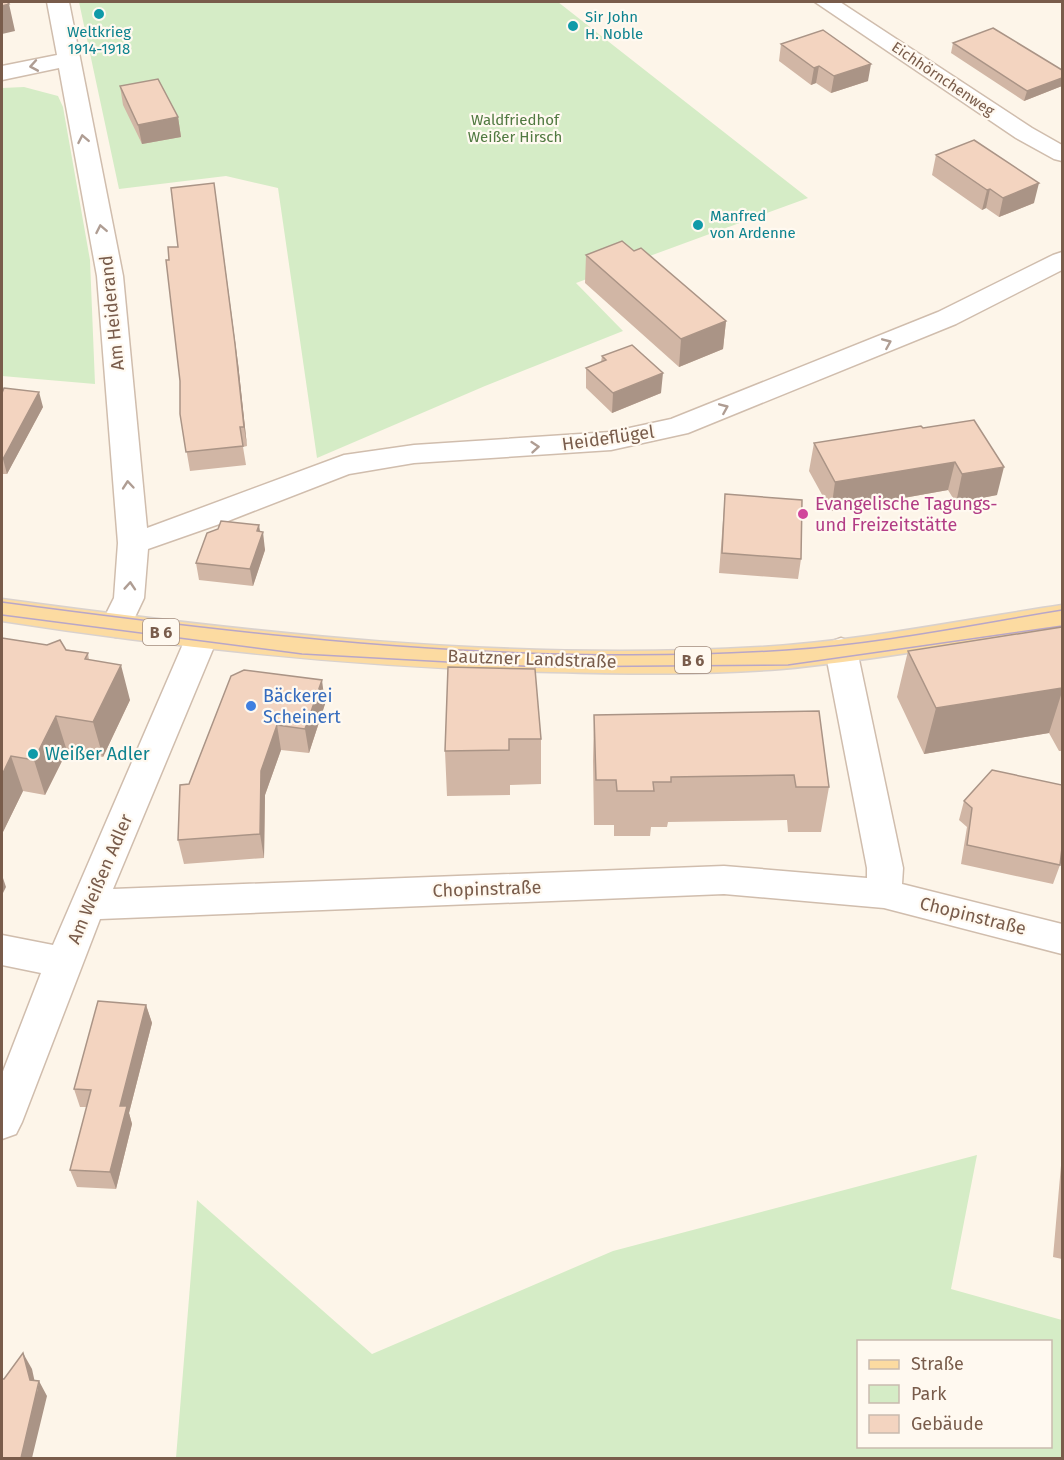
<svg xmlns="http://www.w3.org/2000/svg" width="1064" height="1460" font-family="'Fira Sans',sans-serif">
	<rect width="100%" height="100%" fill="#fdf5e9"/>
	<path fill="#d5ecc6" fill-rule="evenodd" d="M79 2H558L808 198 576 283 623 331 485 386 317 458 278 188 226 176 119 189Z
		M24 87 58 96 63 107 90 260 95 384 2 376V88Z
		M977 1155 951 1289 1062 1320V1458H176L197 1200 372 1354 613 1251ZM858 1342H1050V1446H858Z"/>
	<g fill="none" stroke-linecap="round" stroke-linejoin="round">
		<defs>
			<path id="minor" d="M47 2H69L123 276 147 528 344 455 414 445 611 432 671 419 938 312 1053 255 1062 252V270L956 324 688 433 611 450 414 463 349 474 228 521 148 549 144 598 127 634 116 637 105 634 100 626 114 598 118 543 97 276 59 68 2 80V66L57 55Z
				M815 2H840L1032 128 1062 145V161L1054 159 1016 138Z
				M202 626 213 629 218 637 113 889 724 866 867 878V868L825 650 830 642 841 638 852 642 857 650 903 868 902 884 1062 924V954L884 908 724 894 100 919 22 1122 16 1134 2 1139V1074L41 973 2 965V935L53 945 186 637 191 629Z"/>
			<path id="major" d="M2 599C252 633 507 662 760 647 861 641 962 620 1062 605V627C969 643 876 660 781 669 705 675 628 674 551 672 367 668 183 649 2 621Z"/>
		</defs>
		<use href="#minor" stroke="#d0bdad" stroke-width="3"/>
		<use href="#major" stroke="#d9d1cd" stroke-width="3"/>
		<use href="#minor" fill="#fff" fill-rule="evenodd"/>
		<use href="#major" fill="#fcdba1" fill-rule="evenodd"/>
		<path stroke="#b8a6c8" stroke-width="1.5" d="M2 602C262 637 523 667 786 650 879 644 970 625 1062 610
			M2 615 302 654 538 667 788 665 1062 626"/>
	</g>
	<path fill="#d1b6a5" d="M953 43 1062 70V86L1024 101 951 53Z
		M781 44 868 81 831 93 816 83 811 85 779 61Z
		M120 86 178 117 181 137 142 144 123 105Z
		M936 155 1034 203 999 217 986 208 982 210 932 175Z
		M634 251 726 321 723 349 679 367 585 283 586 255Z
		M602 356 661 393 612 413 586 388V368L601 362Z
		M238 363 247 446 243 447 246 465 190 471 180 414Z
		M2 393 43 407 7 474H2Z
		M923 428 997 495 956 503 948 490 831 511 809 471 814 443Z
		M725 494 801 559 798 579 719 573Z
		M260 532 265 550 253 586 199 580 196 563Z
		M1062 627V751H1059L1049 733 924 754 897 697 908 651Z
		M2 638 88 653 89 660 130 700 103 757 67 751 45 795 23 791 2 834Z
		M448 667 541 739V784L510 785V795L447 796 445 751Z
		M231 676 325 704 309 753 281 750 265 795 264 858 184 864 178 840 189 784Z
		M819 711 829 787 821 832H788L787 820 668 822 667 827H651L650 836H614V825H594L593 761 594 715Z
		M964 801 1060 865 1053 884 961 864 967 827 959 820Z
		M146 1005 152 1023 129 1113 132 1124 116 1189 77 1187 70 1170 87 1107H80L74 1089Z
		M1062 1154V1259L1053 1257Z"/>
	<path fill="#aa9486" d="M9 4 15 31 2 34V6Z
		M871 64 868 81 831 93 834 76Z
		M819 66 816 83 811 85 814 68Z
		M1062 78V86L1024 101 1027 91Z
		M178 117 181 137 142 144 138 125Z
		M214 183 238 363 247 446 244 427Z
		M1039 183 1034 203 999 217 1003 198Z
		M990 189 986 208 982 210 987 190Z
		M726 321 723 349 679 367 681 339Z
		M663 373 661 393 612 413 613 393Z
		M39 392 43 407 7 474 3 459Z
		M955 462 948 490 831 511 835 482Z
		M1004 467 997 495 956 503 962 474Z
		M259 525 261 537 263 532 265 550 253 586 250 569 257 531Z
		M121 665 130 700 103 757 93 722Z
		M322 680 325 704 309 753 305 729Z
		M1062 688V692L1049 733 924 754 936 708Z
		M56 716 67 751 45 795 34 760Z
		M277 725 281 750 265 795 264 858 260 834 261 771Z
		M11 756 23 791 2 834V775Z
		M2 875 6 887 2 895Z
		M146 1005 152 1023 129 1113 132 1124 116 1189 110 1172 120 1106Z
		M23 1353 32 1369 37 1392 39 1381 47 1396 32 1458H21L30 1380Z"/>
	<path fill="#f3d4c0" stroke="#aa9486" stroke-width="1.5" d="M2 2H7L9 4 2 6Z
		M993 28 1062 70V78L1027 91 953 43Z
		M823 30 871 64 834 76 819 66 814 68 781 44Z
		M158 79 178 117 138 125 120 86Z
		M974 140 1039 183 1003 198 990 189 987 190 936 155Z
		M214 183 235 344 244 427H240L243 446 186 452 180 414V381L166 260H169L168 247H178L171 188Z
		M622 241 634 251 641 248 726 321 681 339 586 255Z
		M632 345 663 373 613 393 586 368 606 360 602 356Z
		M4 388 39 392 3 459H2V393Z
		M974 420 1004 467 962 474 955 462 835 482 814 443 921 426 923 428Z
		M725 494 802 500 801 559 722 553Z
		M221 521 259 525 257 531 263 532 250 569 196 563 207 533 218 529Z
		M1062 627V688L936 708 908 651Z
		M2 638 47 645 60 640 66 650 88 653 85 659 121 665 93 722 56 716 34 760 11 756 2 775Z
		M448 667 535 669 541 739H509V750L445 751Z
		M244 670 322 680 305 729 277 725 261 771 260 834 178 840 180 785 189 784 231 676Z
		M819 711 829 787H796L794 775 671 777V782H653L654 791H617L616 780H596L594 715Z
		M992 770 1062 785V848L1060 865 967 845 972 808 964 801Z
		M98 1001 146 1005 120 1106H127L110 1172 70 1170 91 1090 74 1089Z
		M23 1353 30 1380 39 1381 21 1458H2V1379H4Z"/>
	<defs><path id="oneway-chevron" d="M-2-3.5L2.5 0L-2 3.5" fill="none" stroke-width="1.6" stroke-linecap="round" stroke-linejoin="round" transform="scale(1.5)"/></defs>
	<g stroke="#af9d93">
		<use href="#oneway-chevron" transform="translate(34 66) rotate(170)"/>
		<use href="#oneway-chevron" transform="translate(83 139) rotate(-101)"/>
		<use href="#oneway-chevron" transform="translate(101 229) rotate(-101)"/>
		<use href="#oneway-chevron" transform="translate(887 343) rotate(-23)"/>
		<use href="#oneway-chevron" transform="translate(724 408) rotate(-23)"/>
		<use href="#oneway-chevron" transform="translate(535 447) rotate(-5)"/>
		<use href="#oneway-chevron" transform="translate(128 485) rotate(-95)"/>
		<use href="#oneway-chevron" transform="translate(130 586) rotate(-86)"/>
	</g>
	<g fill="#0f9aa8" stroke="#fff9f0" stroke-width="2">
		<circle cx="99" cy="14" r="6"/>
		<circle cx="573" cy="26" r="6"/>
		<circle cx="698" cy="225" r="6"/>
		<circle cx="33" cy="754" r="6"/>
	</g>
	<circle fill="#d1479c" stroke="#fff9f0" stroke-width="2" cx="803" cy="514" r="6"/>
	<circle fill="#3f7fe0" stroke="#fff9f0" stroke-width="2" cx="251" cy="706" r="6"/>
	<g text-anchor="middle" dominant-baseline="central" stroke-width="4.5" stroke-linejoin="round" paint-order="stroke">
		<g font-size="15" fill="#0d838f" stroke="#fff9f0" text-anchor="start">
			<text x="585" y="17">Sir John<tspan x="585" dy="17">H. Noble</tspan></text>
			<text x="99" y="32" text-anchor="middle">Weltkrieg<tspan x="99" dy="17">1914-1918</tspan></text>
			<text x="710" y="216">Manfred<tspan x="710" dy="17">von Ardenne</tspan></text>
		</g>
		<g font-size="15" fill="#795c4b" stroke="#fff9f0">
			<text transform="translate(943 79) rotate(34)">Eichhörnchenweg</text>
		</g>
		<g font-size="15" fill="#507940" stroke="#fff9f0">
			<text x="515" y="120">Waldfriedhof<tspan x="515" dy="17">Weißer Hirsch</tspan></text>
		</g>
		<g fill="#fff9f0" stroke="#a18b7c" stroke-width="1.5">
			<rect x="143" y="619" width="36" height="26" rx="4.5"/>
			<rect x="675" y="647" width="36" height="26" rx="4.5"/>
		</g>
		<g font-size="16" font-weight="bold" fill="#795c4b">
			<text x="161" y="632">B 6</text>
			<text x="693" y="660">B 6</text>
		</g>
		<g font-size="18" fill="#795c4b" stroke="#fff9f0">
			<text transform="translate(112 313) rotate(-96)">Am Heiderand</text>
			<text transform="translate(608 438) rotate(-8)">Heideflügel</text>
			<text transform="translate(532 659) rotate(2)">Bautzner Landstraße</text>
			<text transform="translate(100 879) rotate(-67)">Am Weißen Adler</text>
			<text transform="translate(487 889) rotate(-2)">Chopinstraße</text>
			<text transform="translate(973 916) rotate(14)">Chopinstraße</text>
		</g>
		<g font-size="18" fill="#b23c85" stroke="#fff9f0" text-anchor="start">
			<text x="815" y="504">Evangelische Tagungs-<tspan x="815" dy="21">und Freizeitstätte</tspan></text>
		</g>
		<g font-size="18" fill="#366cbe" stroke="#fff9f0" text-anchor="start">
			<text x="263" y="696">Bäckerei<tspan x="263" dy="21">Scheinert</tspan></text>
		</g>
		<g font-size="18" fill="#0d838f" stroke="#fff9f0" text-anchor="start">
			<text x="45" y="754">Weißer Adler</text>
		</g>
	</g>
	<rect width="1064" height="1460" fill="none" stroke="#795c4b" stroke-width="6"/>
	<rect x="857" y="1340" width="195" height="108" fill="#fff9f0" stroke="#c9baae" stroke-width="1.5"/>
	<rect x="869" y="1360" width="30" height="9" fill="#fcdba1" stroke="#c9baae" stroke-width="1.5"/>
	<text x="911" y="1370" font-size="18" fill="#795c4b">Straße</text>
	<rect x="869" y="1385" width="30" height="18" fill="#d5ecc6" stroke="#c9baae" stroke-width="1.5"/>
	<text x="911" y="1400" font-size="18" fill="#795c4b">Park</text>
	<rect x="869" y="1415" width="30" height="18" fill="#f3d4c0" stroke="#c9baae" stroke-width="1.5"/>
	<text x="911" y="1430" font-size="18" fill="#795c4b">Gebäude</text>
</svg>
